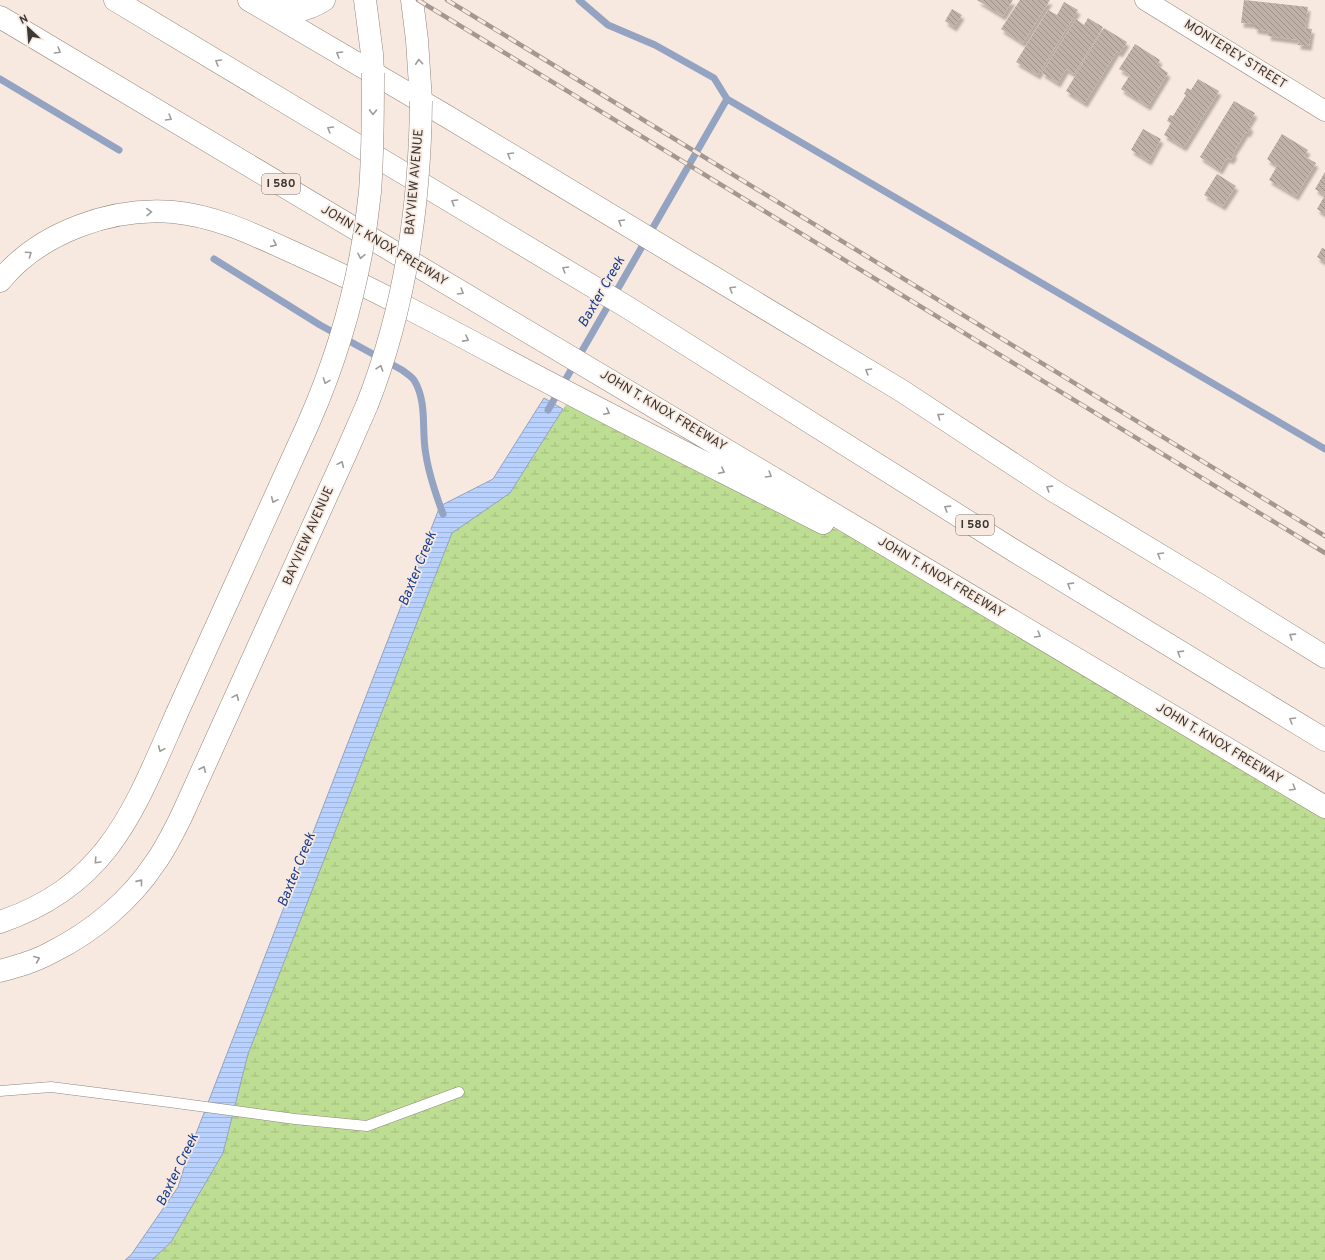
<svg xmlns="http://www.w3.org/2000/svg" width="1325" height="1260" font-family="Overpass,sans-serif">
	<defs>
		<pattern id="wetland-marsh" width="20" height="14" patternUnits="userSpaceOnUse"><rect width="20" height="14" fill="#bddd92"/><path d="M1 5h8M5 5V1M11 12h8M15 12V8" fill="none" stroke="#a4be7e"/></pattern>
		<pattern id="water-rules" width="6" height="5" patternUnits="userSpaceOnUse"><rect width="6" height="5" fill="#b9d1fe"/><path d="M0 2.5h6" fill="none" stroke="#a0b4da"/></pattern>
		<pattern id="building-back-hatch" width="6" height="6" patternUnits="userSpaceOnUse"><rect width="6" height="6" fill="#bfb1a8"/><path d="M-1 5l2 2M0 0l6 6M5-1l2 2" fill="none" stroke="#9d918a"/></pattern>
		<filter id="shadow"><feDropShadow dx="2.5" dy="4.5" stdDeviation="1" flood-color="#0004"/></filter>
	</defs>
	<rect width="100%" height="100%" fill="#f7e9df"/>
	<path fill="url(#wetland-marsh)" d="M572 395 1004 615 1325 807V1260H152L171 1242 223 1153 248 1054 452 532 510 493Z"/>
	<path fill="url(#water-rules)" stroke="#94a3c1" d="M544 398 563 409 510 493 452 533 248 1054 223 1153 171 1242 152 1260H125L131 1255 178 1187 190 1149 440 506 493 479Z"/>
	<g fill="none" stroke-linecap="round" stroke-linejoin="round">
		<path stroke="#94a3c1" stroke-width="7" d="M0 79 119 150
			M727 99 1325 449
			M214 259 320 325 402 370C406 373 411 376 414 380 428 403 421 431 426 455 429 475 436 495 443 514
			M548 410 727 99 714 78 655 45 608 25 579 0"/>
	</g>
	<path fill="url(#building-back-hatch)" filter="url(#shadow)" d="M977 0H1013L1003 16Z
		M1020 0H1050L1023 43 1001 29Z
		M1244 0 1308 7 1305 28 1312 29 1309 46 1298 45 1299 40 1268 36 1269 31 1255 29V24L1241 23Z
		M1064 2 1078 10 1038 75 1016 62 1048 10 1057 15Z
		M952 9 962 15 954 27 945 21Z
		M1088 18 1103 27 1074 74 1066 69 1058 83 1042 73 1076 19 1084 25Z
		M1104 28 1127 42 1120 53 1117 51 1085 103 1066 91Z
		M1135 44 1160 60 1157 65 1168 73 1148 106 1121 89 1130 75 1119 69Z
		M1198 79 1219 91 1184 147 1164 135 1171 123 1167 121 1170 115 1173 116 1186 95 1184 94 1187 88 1191 90Z
		M1234 101 1255 113 1248 125 1251 127 1248 133 1246 132 1233 153 1235 154 1231 160 1227 158 1220 170 1200 157Z
		M1143 129 1161 139 1149 161 1131 150Z
		M1282 134 1308 150 1304 156 1316 163 1296 196 1269 180 1277 166 1267 159Z
		M1325 172V195L1315 189Z
		M1217 174 1236 186 1223 206 1204 195Z
		M1325 195V214L1317 209Z
		M1322 248 1325 249V262L1317 257Z"/>
	<g fill="none" stroke-linecap="round" stroke-linejoin="round">
		<defs>
			<path id="service" d="M0 1091 51 1087 169 1102 295 1119 367 1126 459 1092"/>
			<path id="minor" d="M1145 0 1325 111"/>
			<path id="tertiary" d="M365 0 372 54 373 73
				M412 0 417 40 421 101
				M0 922C109 885 134 810 177 713
				M0 971C18 966 36 961 52 952 92 932 130 901 155 863 166 848 174 831 182 815L346 453 367 405"/>
			<path id="motorway" d="M115 0 627 307 1013 550 1325 740
				M249 0 448 117 902 391 1054 491 1211 586 1325 657
				M268 8C289 13 306 12 324 0
				M0 17 1325 807
				M0 281C40 232 112 207 173 212 218 216 259 237 299 255 370 287 439 324 508 361 612 417 718 469 823 523"/>
		</defs>
		<use href="#service" stroke="#93867d" stroke-width="11"/>
		<use href="#minor" stroke="#93867d" stroke-width="21"/>
		<use href="#tertiary" stroke="#93867d" stroke-width="23"/>
		<use href="#motorway" stroke="#93867d" stroke-width="23"/>
		<use href="#service" stroke="#fff" stroke-width="10"/>
		<use href="#minor" stroke="#fff" stroke-width="20"/>
		<use href="#tertiary" stroke="#fff" stroke-width="22"/>
		<use href="#motorway" stroke="#fff" stroke-width="22"/>
		<defs>
			<path id="rail" d="M418 0 1325 553
				M447 0 1325 536"/>
		</defs>
		<use href="#rail" stroke="#a39891" stroke-width="4.5"/>
		<use href="#rail" stroke="#f7e9df" stroke-width="3" stroke-dasharray="9" stroke-linecap="butt"/>
		<defs>
			<path id="tertiary-bridge" d="M367 405C405 309 420 205 421 101
				M177 713 309 422C341 349 362 271 370 192 373 152 373 113 373 73"/>
		</defs>
		<use href="#tertiary-bridge" stroke="#93867d" stroke-width="23" stroke-linecap="butt"/>
		<use href="#tertiary-bridge" stroke="#fff" stroke-width="22"/>
	</g>
	<defs><path id="oneway-chevron" d="M-2-3.5L2.5 0L-2 3.5" fill="none" stroke-width="1.6" stroke-linecap="round" stroke-linejoin="round"/></defs>
	<g stroke="#9e9c9a">
		<use href="#oneway-chevron" transform="translate(58 51) rotate(31)"/>
		<use href="#oneway-chevron" transform="translate(339 54) rotate(-149)"/>
		<use href="#oneway-chevron" transform="translate(218 62) rotate(-149)"/>
		<use href="#oneway-chevron" transform="translate(419 62) rotate(-94)"/>
		<use href="#oneway-chevron" transform="translate(373 112) rotate(91)"/>
		<use href="#oneway-chevron" transform="translate(169 118) rotate(31)"/>
		<use href="#oneway-chevron" transform="translate(330 129) rotate(-149)"/>
		<use href="#oneway-chevron" transform="translate(510 155) rotate(-149)"/>
		<use href="#oneway-chevron" transform="translate(454 202) rotate(-149)"/>
		<use href="#oneway-chevron" transform="translate(149 212) rotate(-1)"/>
		<use href="#oneway-chevron" transform="translate(621 222) rotate(-149)"/>
		<use href="#oneway-chevron" transform="translate(274 244) rotate(24)"/>
		<use href="#oneway-chevron" transform="translate(29 254) rotate(-35)"/>
		<use href="#oneway-chevron" transform="translate(361 256) rotate(101)"/>
		<use href="#oneway-chevron" transform="translate(565 269) rotate(-149)"/>
		<use href="#oneway-chevron" transform="translate(732 289) rotate(-149)"/>
		<use href="#oneway-chevron" transform="translate(461 292) rotate(31)"/>
		<use href="#oneway-chevron" transform="translate(466 339) rotate(28)"/>
		<use href="#oneway-chevron" transform="translate(380 368) rotate(-72)"/>
		<use href="#oneway-chevron" transform="translate(868 371) rotate(-149)"/>
		<use href="#oneway-chevron" transform="translate(326 381) rotate(110)"/>
		<use href="#oneway-chevron" transform="translate(607 412) rotate(27)"/>
		<use href="#oneway-chevron" transform="translate(940 416) rotate(-146)"/>
		<use href="#oneway-chevron" transform="translate(341 464) rotate(-66)"/>
		<use href="#oneway-chevron" transform="translate(722 471) rotate(27)"/>
		<use href="#oneway-chevron" transform="translate(769 475) rotate(31)"/>
		<use href="#oneway-chevron" transform="translate(1049 488) rotate(-148)"/>
		<use href="#oneway-chevron" transform="translate(274 500) rotate(114)"/>
		<use href="#oneway-chevron" transform="translate(947 508) rotate(-148)"/>
		<use href="#oneway-chevron" transform="translate(1160 555) rotate(-149)"/>
		<use href="#oneway-chevron" transform="translate(1070 585) rotate(-148)"/>
		<use href="#oneway-chevron" transform="translate(1038 635) rotate(31)"/>
		<use href="#oneway-chevron" transform="translate(1292 636) rotate(-147)"/>
		<use href="#oneway-chevron" transform="translate(1180 653) rotate(-148)"/>
		<use href="#oneway-chevron" transform="translate(236 697) rotate(-66)"/>
		<use href="#oneway-chevron" transform="translate(1292 720) rotate(-149)"/>
		<use href="#oneway-chevron" transform="translate(161 749) rotate(114)"/>
		<use href="#oneway-chevron" transform="translate(203 769) rotate(-65)"/>
		<use href="#oneway-chevron" transform="translate(1293 788) rotate(31)"/>
		<use href="#oneway-chevron" transform="translate(97 861) rotate(133)"/>
		<use href="#oneway-chevron" transform="translate(140 882) rotate(-51)"/>
		<use href="#oneway-chevron" transform="translate(37 959) rotate(-23)"/>
	</g>
	<g text-anchor="middle" dominant-baseline="central" stroke-width="3.5" stroke-linejoin="round" paint-order="stroke">
		<g fill="#f7e9df" stroke="#766d67" stroke-width="1">
			<rect x="262" y="174" width="38" height="20" rx="3"/>
			<rect x="956" y="515" width="38" height="20" rx="3"/>
		</g>
		<g font-size="12" font-weight="bold" fill="#3e3834">
			<text x="281" y="184">I 580</text>
			<text x="975" y="525">I 580</text>
		</g>
		<g font-size="13" fill="#3e3834" stroke="#f7e9df">
			<text transform="translate(1235 55) rotate(32)">MONTEREY STREET</text>
			<text transform="translate(415 182) rotate(-85)">BAYVIEW AVENUE</text>
			<text transform="translate(384 246) rotate(31)">JOHN T. KNOX FREEWAY</text>
			<text transform="translate(663 411) rotate(31)">JOHN T. KNOX FREEWAY</text>
			<text transform="translate(309 536) rotate(-66)">BAYVIEW AVENUE</text>
			<text transform="translate(941 578) rotate(31)">JOHN T. KNOX FREEWAY</text>
			<text transform="translate(1219 744) rotate(31)">JOHN T. KNOX FREEWAY</text>
		</g>
		<g font-size="14" font-style="italic" fill="#163b8e" stroke="#f7e9df">
			<text transform="translate(602 292) rotate(-60)">Baxter Creek</text>
			<text transform="translate(418 569) rotate(-68)">Baxter Creek</text>
			<text transform="translate(297 870) rotate(-68)">Baxter Creek</text>
			<text transform="translate(178 1170) rotate(-64)">Baxter Creek</text>
		</g>
	</g>
	<g transform="translate(28 28) rotate(334)" stroke="#f7e9df" stroke-width="3" paint-order="stroke">
	<path d="M0-3L7 15L0 10L-7 15Z" fill="#3e3834"/>
	<text y="-6" font-size="11" font-weight="bold" text-anchor="middle" fill="#3e3834">N</text>
	</g>
</svg>
